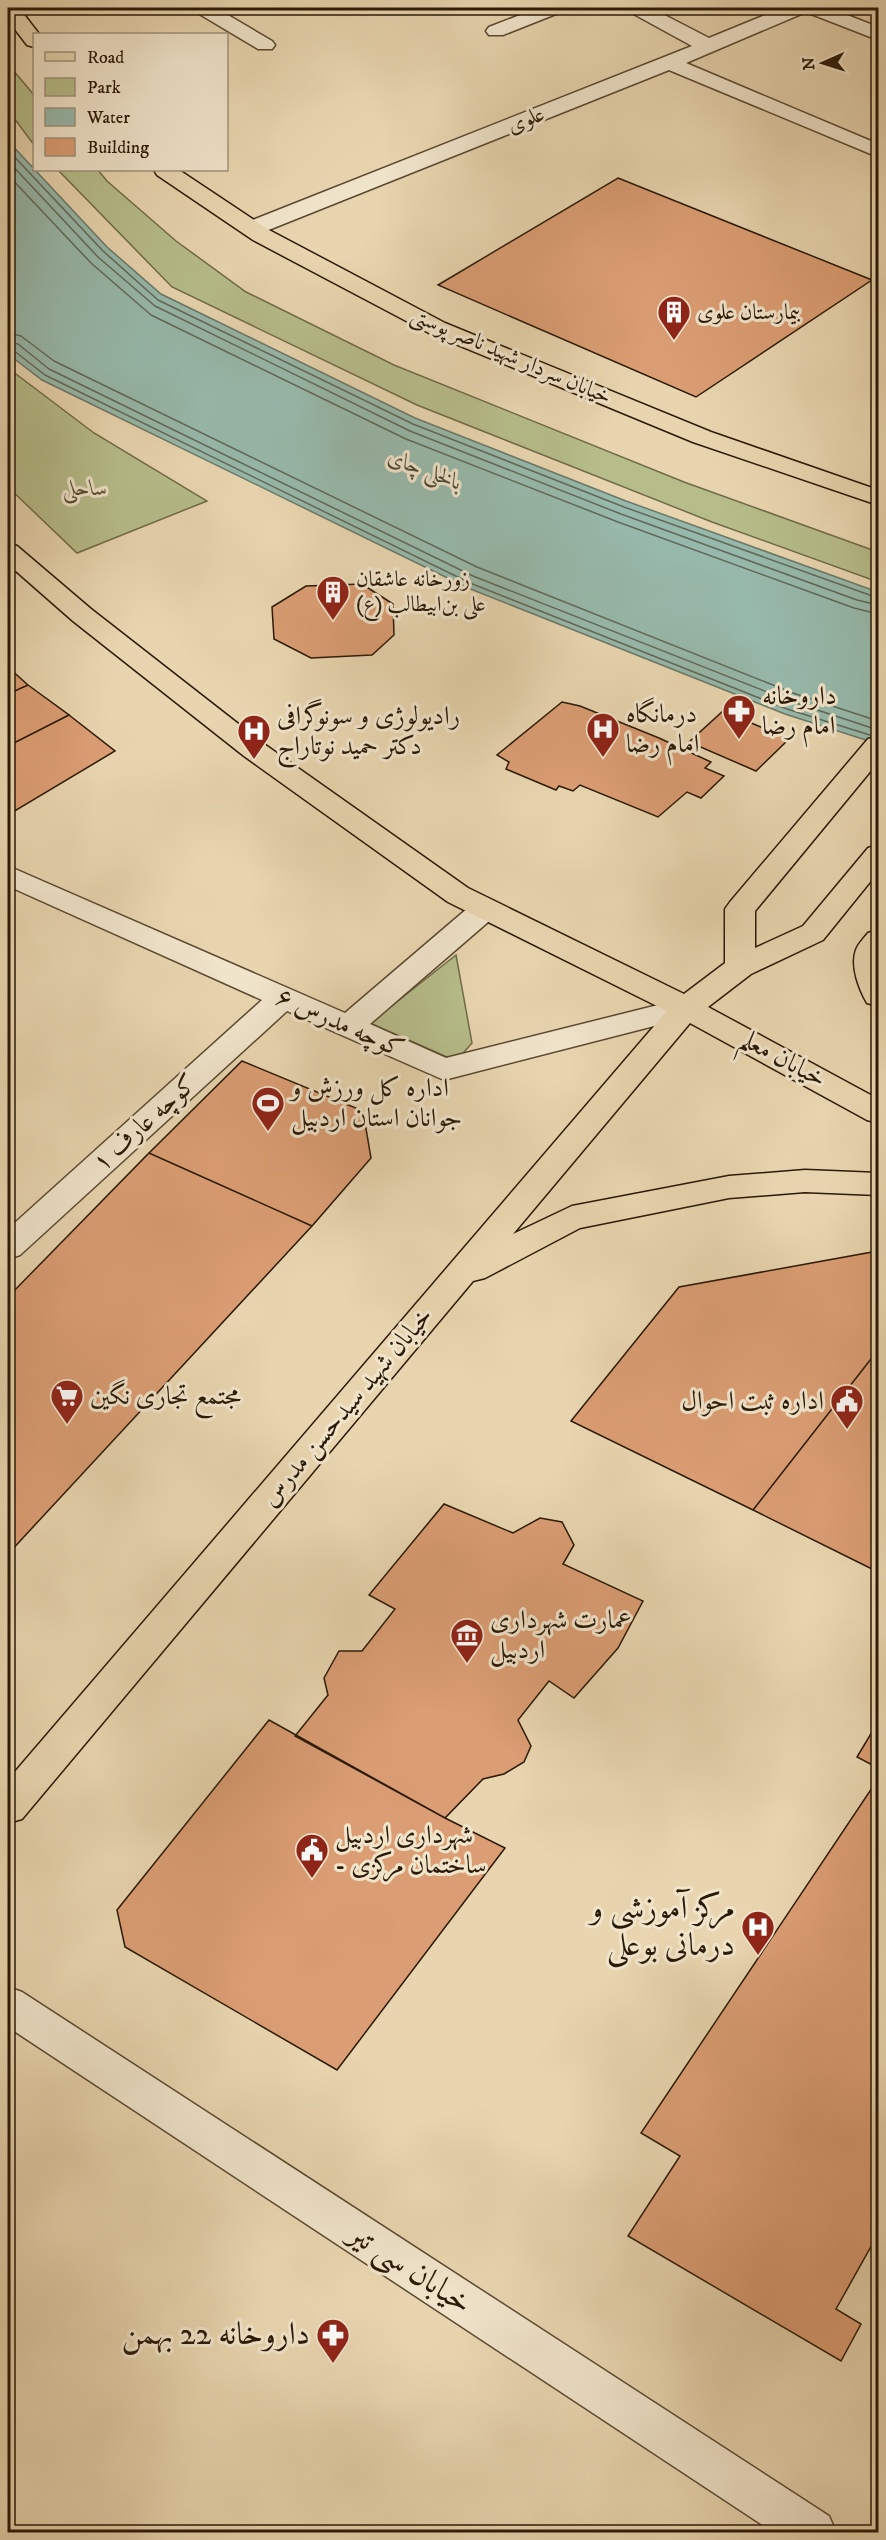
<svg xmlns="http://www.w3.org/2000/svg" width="886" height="2540" font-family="'IM FELL DW Pica',Amiri,serif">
	<rect width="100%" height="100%" fill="#e8d5af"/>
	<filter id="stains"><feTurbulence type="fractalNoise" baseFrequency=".00333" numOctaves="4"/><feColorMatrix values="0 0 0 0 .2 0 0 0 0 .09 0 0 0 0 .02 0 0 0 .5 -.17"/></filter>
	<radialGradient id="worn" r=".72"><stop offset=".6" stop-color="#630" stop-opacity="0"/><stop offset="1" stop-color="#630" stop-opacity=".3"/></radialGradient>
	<path fill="#b6bd8a" stroke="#706b48" stroke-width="1.5" d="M8 64 34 95V145L8 110Z
		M58 170H98L107 181 176 241 246 292 394 365 684 482 878 552V582L712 522 417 405 172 287Z
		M8 368 94 433 207 501 77 553 8 487Z
		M456 955 472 1043 456 1061 370 1023Z"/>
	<path fill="#97b9ab" stroke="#6b7969" stroke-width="1.5" d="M8 141 107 247 161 294 415 418 626 501 878 592V744L785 714 468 588 42 380 8 354Z"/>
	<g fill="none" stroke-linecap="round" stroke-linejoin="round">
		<path stroke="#606958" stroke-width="1.5" d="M8 150 103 251 158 300 413 424 624 507 878 598
			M8 161 98 257 155 306 410 431 621 514 857 600 878 605
			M8 175 91 263 151 315 406 439 618 522 854 608 878 614
			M8 333 21 336 54 361 477 567 793 693 878 721
			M8 342 18 344 49 369 473 576 790 701 878 730
			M8 349 13 350 45 375 470 583 787 709 873 736"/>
	</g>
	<path fill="#db9d73" stroke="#2a1906" stroke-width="1.5" d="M618 178 872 280 696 397 438 285Z
		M362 584 393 604 394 635 372 655 311 658 274 639 272 607 306 586Z
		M8 667 28 685 8 694Z
		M28 685 69 715 8 746V694Z
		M562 702 580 706 659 738 711 762 705 768 724 776 701 798 687 792 658 817 580 785 573 791 559 786 556 790 506 769 509 762 497 755Z
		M723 711 789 739 756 771 689 742Z
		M69 715 115 751 8 815V746Z
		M242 1061 363 1111 371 1158 312 1226 149 1153Z
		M149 1153 312 1226 8 1554V1297Z
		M878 1251V1350L753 1510 571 1421 679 1287Z
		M878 1350V1572L753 1510Z
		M444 1504 513 1533 540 1518 562 1522 574 1545 563 1564 643 1601 618 1648 574 1698 549 1681 518 1720 531 1746 524 1762 504 1774 483 1779 445 1818 295 1736 328 1695 324 1678 339 1651H362L395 1609 369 1595Z
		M269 1720 445 1818 505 1848 337 2070 125 1947 117 1910Z
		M878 1722V1768L857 1757Z
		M878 1779V2234L836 2309 861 2324 841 2361 628 2236 680 2156 641 2133Z"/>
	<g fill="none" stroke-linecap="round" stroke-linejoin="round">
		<defs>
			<path id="minor" d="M193 8H216L272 41 275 45 272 49H258L196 12Z
				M538 8H564L561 12 503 35H489L486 31 489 27Z
				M627 8H651L709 38 782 8H829L878 27V40L806 12 686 63 878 144V157L669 70 261 233 253 235 245 233 242 228 245 223 692 46 630 12Z
				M8 866 345 1013 475 902 485 900 495 902 500 909 495 916 370 1024 446 1058 686 998 697 1001 701 1008 697 1015 444 1080 287 1011 20 1255 8 1259V1229L262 1000 8 886Z
				M8 1987 22 1992 829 2516 836 2532H773L8 2027Z"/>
			<path id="major" d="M8 8H19L39 34H34V47L27 45 8 20Z
				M154 170H179L269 230 445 323 711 432 878 490V505L693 442 429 333 253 240 157 175Z
				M8 543 17 546 91 609 264 744 468 888 684 994 725 963V909L730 902 868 739 878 737V762L755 911V948L803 926 868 848 878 845V872L823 940 751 974 708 1007 878 1099V1123L867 1120 690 1023 513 1234 572 1206 729 1176 805 1170 878 1173V1195L805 1192 729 1198 580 1228 485 1278 473 1281 22 1819 8 1823V1780L667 1011 448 902 244 756 73 621 8 564Z
				M878 930V1006L867 1003C859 989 850 966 856 950 858 944 864 938 868 933Z"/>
		</defs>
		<use href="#minor" stroke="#5a4830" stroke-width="3"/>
		<use href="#major" stroke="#2a1906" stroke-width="3"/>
		<use href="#minor" fill="#f0e4cb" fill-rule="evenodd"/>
		<use href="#major" fill="#e8d5af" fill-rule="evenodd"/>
	</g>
	<defs>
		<symbol id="building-pin" viewBox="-11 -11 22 30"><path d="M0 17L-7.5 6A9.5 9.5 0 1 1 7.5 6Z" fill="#8f2418" stroke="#f0e4cb"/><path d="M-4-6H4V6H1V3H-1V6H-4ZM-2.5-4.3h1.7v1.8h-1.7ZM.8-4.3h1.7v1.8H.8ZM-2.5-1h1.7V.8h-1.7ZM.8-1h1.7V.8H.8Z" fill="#fff"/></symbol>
		<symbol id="pharmacy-pin" viewBox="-11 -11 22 30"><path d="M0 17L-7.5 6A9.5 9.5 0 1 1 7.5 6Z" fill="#8f2418" stroke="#f0e4cb"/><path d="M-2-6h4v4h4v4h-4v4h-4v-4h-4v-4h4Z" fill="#fff"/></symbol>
		<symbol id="hospital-pin" viewBox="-11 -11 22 30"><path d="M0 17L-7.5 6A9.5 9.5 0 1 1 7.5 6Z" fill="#8f2418" stroke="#f0e4cb"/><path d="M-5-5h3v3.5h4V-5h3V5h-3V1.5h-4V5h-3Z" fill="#fff"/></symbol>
		<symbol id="stadium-pin" viewBox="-11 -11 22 30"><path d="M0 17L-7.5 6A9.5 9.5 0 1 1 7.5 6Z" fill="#8f2418" stroke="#f0e4cb"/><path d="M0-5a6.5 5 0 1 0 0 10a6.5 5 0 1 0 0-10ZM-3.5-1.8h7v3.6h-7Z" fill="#fff"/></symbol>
		<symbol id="supermarket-pin" viewBox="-11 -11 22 30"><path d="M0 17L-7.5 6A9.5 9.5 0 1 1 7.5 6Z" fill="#8f2418" stroke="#f0e4cb"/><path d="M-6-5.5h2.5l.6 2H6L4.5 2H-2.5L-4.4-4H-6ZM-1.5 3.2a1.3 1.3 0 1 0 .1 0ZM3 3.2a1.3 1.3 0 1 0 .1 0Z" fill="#fff"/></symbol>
		<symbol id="civic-pin" viewBox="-11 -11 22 30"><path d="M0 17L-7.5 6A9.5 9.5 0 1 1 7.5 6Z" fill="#8f2418" stroke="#f0e4cb"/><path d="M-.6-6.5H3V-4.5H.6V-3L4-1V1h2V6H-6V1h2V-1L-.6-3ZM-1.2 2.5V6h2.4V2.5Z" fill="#fff"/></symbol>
		<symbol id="museum-pin" viewBox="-11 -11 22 30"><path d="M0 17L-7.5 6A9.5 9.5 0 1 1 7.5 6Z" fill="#8f2418" stroke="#f0e4cb"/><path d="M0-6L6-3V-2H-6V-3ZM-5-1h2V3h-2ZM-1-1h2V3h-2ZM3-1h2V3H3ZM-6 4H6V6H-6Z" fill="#fff"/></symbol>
	</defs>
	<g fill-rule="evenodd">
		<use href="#building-pin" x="655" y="293" width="38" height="52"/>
		<use href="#building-pin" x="314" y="573" width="38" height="52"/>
		<use href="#pharmacy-pin" x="720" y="692" width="38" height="52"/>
		<use href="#hospital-pin" x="584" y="710" width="38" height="52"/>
		<use href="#hospital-pin" x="235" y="712" width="38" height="52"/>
		<use href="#stadium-pin" x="249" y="1084" width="38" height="52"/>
		<use href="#supermarket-pin" x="48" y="1377" width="38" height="52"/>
		<use href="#civic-pin" x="828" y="1382" width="38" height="52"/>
		<use href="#museum-pin" x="448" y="1616" width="38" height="52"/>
		<use href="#civic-pin" x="293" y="1831" width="38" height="52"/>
		<use href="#hospital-pin" x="739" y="1908" width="38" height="52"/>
		<use href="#pharmacy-pin" x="314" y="2316" width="38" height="52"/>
	</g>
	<g text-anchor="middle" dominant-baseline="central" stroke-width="6" stroke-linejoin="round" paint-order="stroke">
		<g font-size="22" fill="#2a1906" stroke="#f0e4cb">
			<text transform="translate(526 120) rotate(-22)">علوی</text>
			<text transform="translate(511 356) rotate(23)">خیابان سردار شهید ناصر پوستی</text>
		</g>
		<g font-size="22" fill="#2a1906" stroke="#f0e4cb" text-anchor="start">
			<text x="697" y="312">بیمارستان علوی</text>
			<text x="356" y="579">زورخانه عاشقان<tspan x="356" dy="25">علی بن‌ابیطالب (ع)</tspan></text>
		</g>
		<g font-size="22" font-style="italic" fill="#4b4938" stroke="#f0e4cb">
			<text transform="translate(425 470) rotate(21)">بالخلی چای</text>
		</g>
		<g font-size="22" font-style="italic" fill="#544a2e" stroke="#f0e4cb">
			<text x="85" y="488">ساحلی</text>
		</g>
		<g font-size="26" fill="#2a1906" stroke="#f0e4cb" text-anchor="start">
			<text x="762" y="696">داروخانه<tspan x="762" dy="30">امام رضا</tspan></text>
			<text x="626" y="714">درمانگاه<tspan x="626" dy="30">امام رضا</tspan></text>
			<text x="277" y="716">رادیولوژی و سونوگرافی<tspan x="277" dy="30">دکتر حمید نوتاراج</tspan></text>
			<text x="291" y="1088">اداره کل ورزش و<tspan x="291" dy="30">جوانان استان اردبیل</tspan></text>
			<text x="90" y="1396">مجتمع تجاری نگین</text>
			<text x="824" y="1401" text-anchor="end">اداره ثبت احوال</text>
			<text x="490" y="1620">عمارت شهرداری<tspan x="490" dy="30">اردبیل</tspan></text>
			<text x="335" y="1835">شهرداری اردبیل<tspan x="335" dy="30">- ساختمان مرکزی</tspan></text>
		</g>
		<g font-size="26" fill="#2a1906" stroke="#f0e4cb">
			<text transform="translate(340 1023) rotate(24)">کوچه مدرس ۶</text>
			<text transform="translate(783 1059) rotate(28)">خیابان معلم</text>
			<text transform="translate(145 1123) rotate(-42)">کوچه عارف ۱</text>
			<text transform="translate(347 1407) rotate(-50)">خیابان شهید سیدحسن مدرس</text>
		</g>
		<g font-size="32" fill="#2a1906" stroke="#f0e4cb" text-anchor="end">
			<text x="735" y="1909">مرکز آموزشی و<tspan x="735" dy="37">درمانی بوعلی</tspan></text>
			<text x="310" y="2335">داروخانه 22 بهمن</text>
		</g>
		<g font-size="32" fill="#2a1906" stroke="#f0e4cb">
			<text transform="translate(410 2269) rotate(33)">خیابان سی تیر</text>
		</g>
	</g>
	<rect width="886" height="2540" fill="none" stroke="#e8d5af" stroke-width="30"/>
	<rect x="9" y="9" width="868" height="2522" fill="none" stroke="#2a1906" stroke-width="3"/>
	<rect x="15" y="15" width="856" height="2510" fill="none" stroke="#2a1906" stroke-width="1.5"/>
	<rect x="33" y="33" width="195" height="138" fill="#f0e4cb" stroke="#a1937c" stroke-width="1.5"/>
	<rect x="45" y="52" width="30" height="9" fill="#e8d5af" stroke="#a1937c" stroke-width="1.5"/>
	<text x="87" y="63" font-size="18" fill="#2a1906">Road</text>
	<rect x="45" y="78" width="30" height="18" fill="#b6bd8a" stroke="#a1937c" stroke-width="1.5"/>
	<text x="87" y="93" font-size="18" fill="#2a1906">Park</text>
	<rect x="45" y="108" width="30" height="18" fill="#97b9ab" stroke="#a1937c" stroke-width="1.5"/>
	<text x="87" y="123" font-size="18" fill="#2a1906">Water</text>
	<rect x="45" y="138" width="30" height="18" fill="#db9d73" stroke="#a1937c" stroke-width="1.5"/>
	<text x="87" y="153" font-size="18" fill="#2a1906">Building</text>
	<g transform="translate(823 63) rotate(267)" stroke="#f0e4cb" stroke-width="4.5" paint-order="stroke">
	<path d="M0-4.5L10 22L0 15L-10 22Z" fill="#2a1906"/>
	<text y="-9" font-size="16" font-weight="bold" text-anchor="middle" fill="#2a1906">N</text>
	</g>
	<rect width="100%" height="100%" filter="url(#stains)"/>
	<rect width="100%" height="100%" fill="url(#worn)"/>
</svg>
